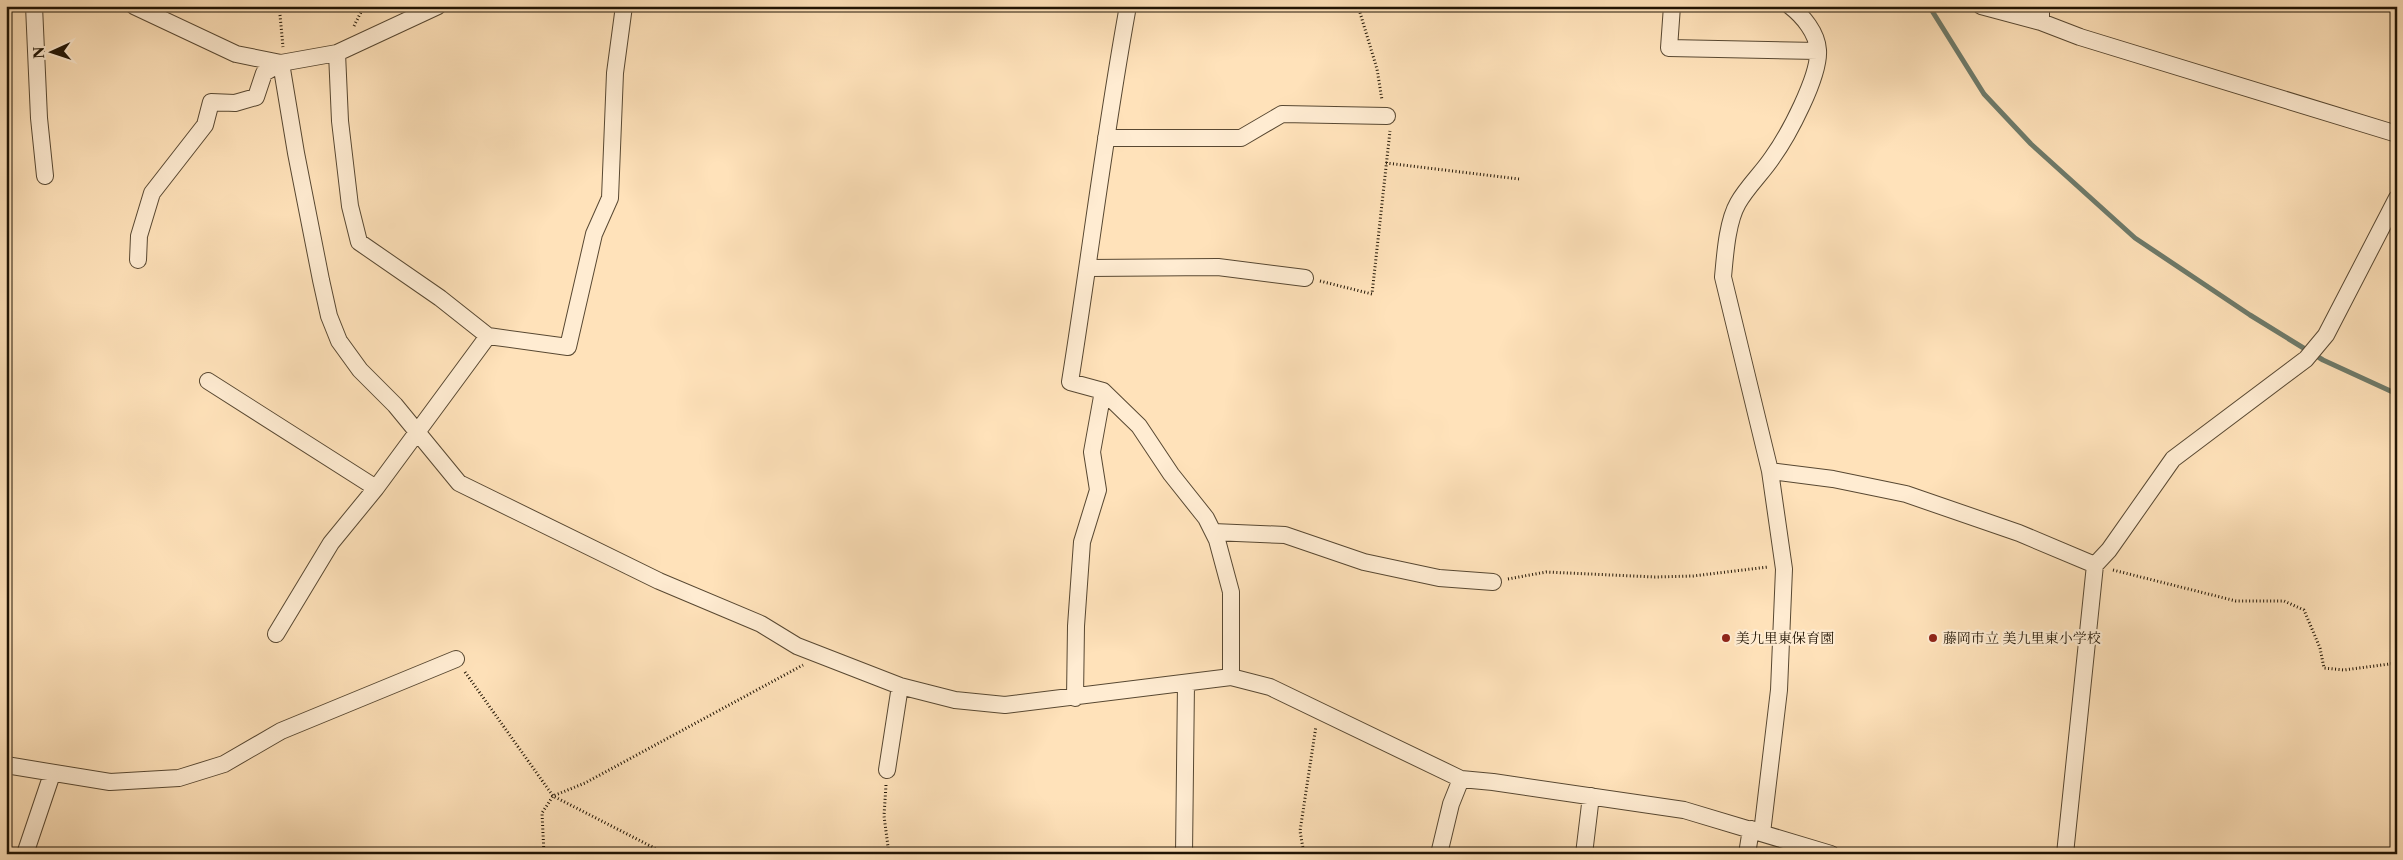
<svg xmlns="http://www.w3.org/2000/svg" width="2403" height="860" font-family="'Libre Caslon Text','Noto Serif JP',serif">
	<rect width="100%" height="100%" fill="#ffe2ba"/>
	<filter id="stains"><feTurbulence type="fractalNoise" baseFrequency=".004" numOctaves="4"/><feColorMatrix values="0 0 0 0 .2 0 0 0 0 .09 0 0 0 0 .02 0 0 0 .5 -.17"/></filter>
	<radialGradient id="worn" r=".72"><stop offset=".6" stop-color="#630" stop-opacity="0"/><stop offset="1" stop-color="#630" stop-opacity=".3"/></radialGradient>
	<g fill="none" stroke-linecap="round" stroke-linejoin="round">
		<path stroke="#6d7a6a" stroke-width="5" d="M1929 6 1984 94 2031 144 2135 238 2250 315 2323 360 2397 394"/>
		<defs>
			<path id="minor" d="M34 6 39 118 45 176
				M134 6 236 54 281 63
				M1128 6C1105 131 1090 257 1070 382L1103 391 1139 426 1171 474 1206 518 1217 540 1231 592V677
				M1672 6 1669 48 1818 51
				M1981 6 2041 22 2080 37 2397 134
				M2041 22V6
				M337 53 340 121 350 206 359 242 440 298 488 336 568 347 594 234 610 198 615 73 624 6
				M281 63 296 153 321 280 329 316 339 341 360 370 395 405 459 483 659 581 761 624 797 646 900 686 955 700 1005 705 1231 677 1270 687 1461 779 1493 782 1684 810 1831 854
				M1106 138H1241L1282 114 1387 116
				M138 260 139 236 152 193 205 125 211 102 235 103 256 97 264 73 281 63 337 53 438 6
				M1089 268 1218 267 1305 278
				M208 381 376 488 488 336
				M1770 471 1723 277C1725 256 1727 222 1738 203 1747 187 1762 173 1772 158 1788 136 1820 76 1818 50 1817 33 1803 16 1790 6
				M1213 532 1285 535 1364 562 1439 578 1493 582
				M276 634 331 543 376 488
				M1075 698 1076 626 1082 542 1098 490 1092 452 1103 391
				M6 765 110 782 179 778 224 764 281 731 456 659
				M887 770 900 686
				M1762 833 1779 690 1784 569 1770 471 1833 479 1906 494 2019 533 2095 565
				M25 854 52 774
				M1184 854 1186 683
				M1439 854 1451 804 1461 779
				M1584 854 1591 796
				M1747 854 1751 829
				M2065 854 2095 565 2109 550 2173 459 2306 359 2326 335 2397 198"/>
		</defs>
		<use href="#minor" stroke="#584832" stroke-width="18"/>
		<path stroke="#201404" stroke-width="3" stroke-dasharray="1 2.5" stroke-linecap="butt" d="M1358 6 1377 69 1382 100
			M280 15 283 47
			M354 26 364 6
			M1386 163 1519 179
			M1320 281 1372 294 1390 131
			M2113 570 2236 601H2284L2304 610 2320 648 2324 668 2344 670 2397 663
			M1508 579 1546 572 1655 577 1693 576 1768 567
			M465 672 553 796 666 854
			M886 785 884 816 889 854
			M544 854 542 813 553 796 585 783 803 665
			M1304 854 1300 831 1316 726"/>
		<use href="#minor" stroke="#ffecd2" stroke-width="16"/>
	</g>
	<g fill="#8f2418" stroke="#ffecd2" stroke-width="2">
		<circle cx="1726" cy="638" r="5"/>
		<circle cx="1933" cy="638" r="5"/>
	</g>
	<g text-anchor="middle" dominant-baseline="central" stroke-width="4.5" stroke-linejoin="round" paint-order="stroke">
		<g font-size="14" fill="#201404" stroke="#ffecd2" text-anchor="start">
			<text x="1736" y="638">美九里東保育園</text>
			<text x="1943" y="638">藤岡市立 美九里東小学校</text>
		</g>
	</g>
	<rect width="2403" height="860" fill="none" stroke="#ffe2ba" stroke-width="25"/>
	<rect x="8" y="8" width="2388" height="845" fill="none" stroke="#201404" stroke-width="2.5"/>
	<rect x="12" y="12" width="2378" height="835" fill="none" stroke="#201404"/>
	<g transform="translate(52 52) rotate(267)" stroke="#ffecd2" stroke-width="4" paint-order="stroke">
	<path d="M0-4L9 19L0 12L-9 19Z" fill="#201404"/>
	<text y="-8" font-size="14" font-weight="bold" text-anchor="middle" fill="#201404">N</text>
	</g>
	<rect width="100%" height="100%" filter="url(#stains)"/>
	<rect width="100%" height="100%" fill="url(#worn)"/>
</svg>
